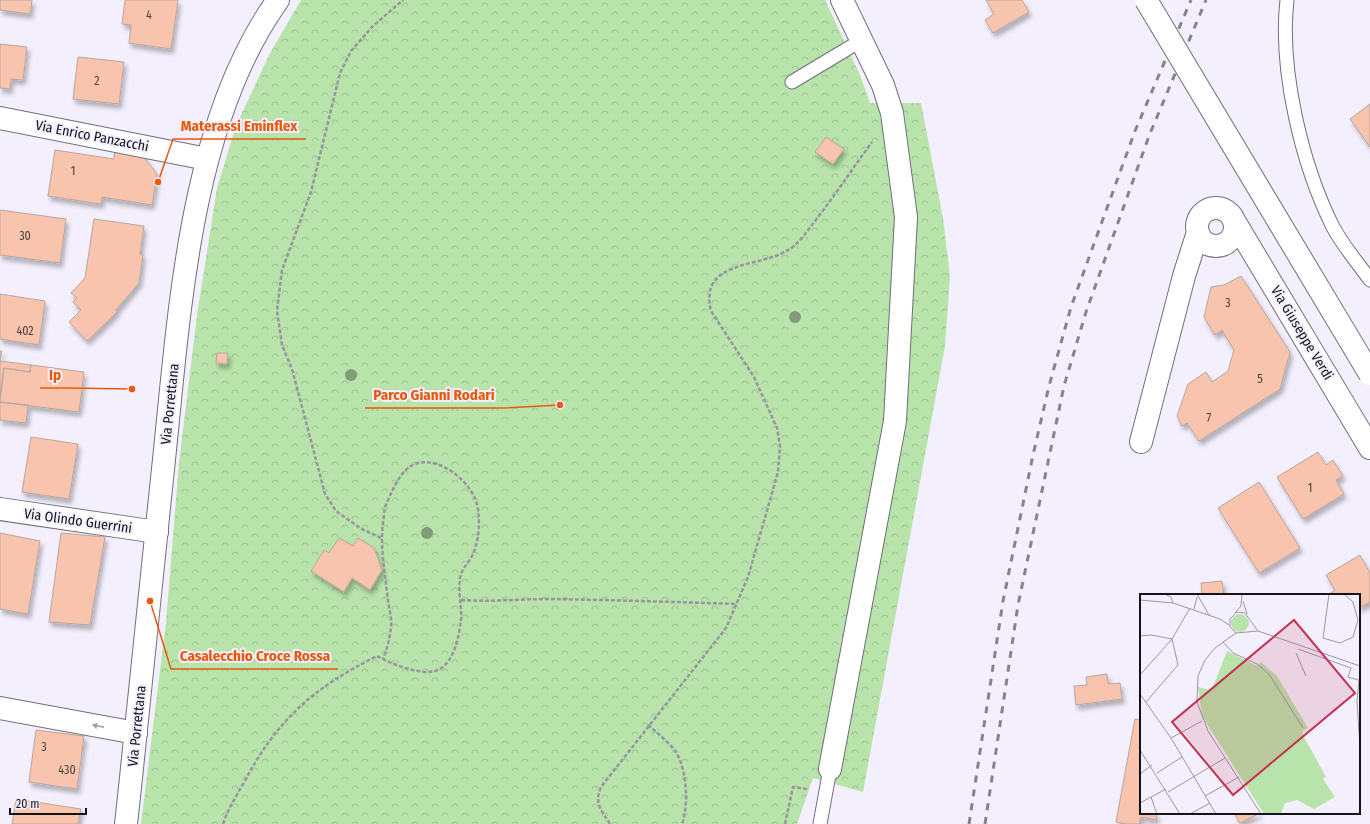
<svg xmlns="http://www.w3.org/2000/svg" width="1370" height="824" font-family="'Fira Sans Condensed',sans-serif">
	<defs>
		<pattern id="park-crowns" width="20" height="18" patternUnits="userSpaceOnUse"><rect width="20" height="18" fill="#b8e3aa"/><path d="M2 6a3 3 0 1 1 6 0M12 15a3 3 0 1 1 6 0" fill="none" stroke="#9dc292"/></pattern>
		<filter id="shadow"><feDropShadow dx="2.5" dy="4.5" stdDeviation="2" flood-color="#0004"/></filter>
	</defs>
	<rect width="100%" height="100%" fill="#f4effd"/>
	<path fill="url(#park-crowns)" d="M301 0H825L860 75 870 103H921L943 218 950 276 945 346 863 792 813 778 797 824H141L166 622 179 463 197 315 217 188 236 126 269 55Z"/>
	<path fill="#f8c4ad" stroke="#b8a69e" filter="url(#shadow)" d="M0 0H32L30 14 0 10Z
		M125 0H178L171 49 129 43 131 25 122 24Z
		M986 0H1022L1029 12 993 33 985 20 994 14Z
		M0 44 27 47 23 80 11 79 10 89 0 88Z
		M78 57 124 62 119 104 73 99Z
		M1370 104V147L1350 119Z
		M826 137 844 149 833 164 815 152Z
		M115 148 140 152 157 174 152 205 102 197 101 204 48 196 55 150 114 159Z
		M0 210 66 219 60 263 0 255Z
		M94 219 144 226 140 254 143 255 139 283 116 310 117 312 87 341 69 322 81 310 73 302 77 298 71 293 85 278Z
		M1241 276 1290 352 1280 389 1199 441 1187 423 1182 426 1177 416 1188 384 1206 372 1212 382 1228 371 1234 350 1222 330 1215 335 1204 317 1211 287 1224 285Z
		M0 294 45 301 39 345 0 339Z
		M0 351H2L0 361 31 365 30 372 4 368 0 396Z
		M217 353H228L227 364 216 363Z
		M31 365 84 372 79 412 0 402 4 368 30 372Z
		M0 402 28 405 26 423 0 420Z
		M31 437 78 444 69 499 22 492Z
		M1318 452 1326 465 1333 460 1343 476 1336 480 1344 494 1303 519 1277 477Z
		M1259 482 1300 548 1259 573 1218 508Z
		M0 533 40 541 28 614 0 609Z
		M61 533 105 537 90 625 49 622Z
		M339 538 353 546 358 538 374 548 382 570 370 590 352 578 344 592 311 571 324 550 329 553Z
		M1360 555 1370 573V602L1359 608V595H1328L1335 590 1326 575Z
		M1222 581 1224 595H1202L1201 583Z
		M1107 674 1108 684 1120 683 1122 699 1076 705 1074 686 1087 685 1086 677Z
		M1135 719 1141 720V813H1157L1156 820 1141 817 1139 824H1125L1116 822Z
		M36 730 84 736 77 789 29 782Z
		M16 799 81 809 78 824H12Z
		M1234 813H1260L1240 823Z"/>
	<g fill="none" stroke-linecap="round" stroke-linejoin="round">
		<defs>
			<path id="lane" d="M1287 0C1279 70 1302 165 1333 227 1343 246 1358 263 1370 280
				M792 82 862 40
				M820 824 830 769"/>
			<path id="street" d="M0 118 207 159
				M1197 227a19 19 0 1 1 38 0a19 19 0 1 1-38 0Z
				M1233 219 1370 448
				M1141 442 1184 276 1198 232
				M0 509 157 532
				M0 708 136 733
				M830 769 895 421 906 217 892 113 883 85 842 0"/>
			<path id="primary" d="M126 824C139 706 151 588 163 469 179 320 188 125 278 0"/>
		</defs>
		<use href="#lane" stroke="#726e7d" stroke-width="15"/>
		<use href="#street" stroke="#726e7d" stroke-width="24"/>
		<use href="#primary" stroke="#726e7d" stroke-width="24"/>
		<path stroke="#9995a0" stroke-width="2.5" stroke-dasharray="4 2" stroke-linecap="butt" d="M381 538 360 528 336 511 325 494 292 369 282 345 277 311 282 270 311 192 340 73 351 51 372 27 403 0
			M461 600C493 602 520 599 552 599 613 600 675 602 737 604
			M648 725C657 733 668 741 675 751 687 768 689 805 682 824
			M223 824C227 811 235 798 242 786 276 721 311 689 377 656 391 664 425 678 440 669 455 660 459 635 461 620 462 607 458 593 460 580 460 570 469 563 473 554 479 540 480 524 478 509 475 483 436 451 411 466 398 474 391 494 385 507 384 511 384 517 383 522 380 548 385 574 388 600 389 609 392 618 391 627 390 638 387 649 383 659
			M610 824C601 810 594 803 601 787L726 628 748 577 778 472 780 446 777 428 754 377 711 311C698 259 761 268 788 250 799 244 807 231 815 221 835 195 853 168 872 142
			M785 824 793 787 807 789"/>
		<use href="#lane" stroke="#fff" stroke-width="13"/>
		<use href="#street" stroke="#fff" stroke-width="22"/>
		<use href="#primary" stroke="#fff" stroke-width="22"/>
		<path stroke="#87838d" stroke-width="3" stroke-dasharray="7 7" stroke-linecap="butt" d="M969 824 1003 601 1033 455 1049 386 1071 307 1135 131 1191 0
			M985 824 1018 605 1064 386 1086 312 1149 136 1206 0"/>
		<defs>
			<path id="primary-bridge" d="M1146 0 1370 374"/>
		</defs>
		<use href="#primary-bridge" stroke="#726e7d" stroke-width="24" stroke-linecap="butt"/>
		<use href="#primary-bridge" stroke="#fff" stroke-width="22"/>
	</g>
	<g fill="#829b7a">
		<circle cx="795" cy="317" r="6"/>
		<circle cx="351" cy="375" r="6"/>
		<circle cx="427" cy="533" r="6"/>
	</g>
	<defs><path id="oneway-solid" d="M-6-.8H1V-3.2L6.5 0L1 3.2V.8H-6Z"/></defs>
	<use fill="#a1a0a2" href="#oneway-solid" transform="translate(98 726) rotate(-169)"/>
	<g text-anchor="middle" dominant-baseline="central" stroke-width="4" stroke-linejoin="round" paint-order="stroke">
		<g font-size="12" fill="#4c3e3c">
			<text x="149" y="15">4</text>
			<text x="97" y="81">2</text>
			<text x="73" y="171">1</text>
			<text x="25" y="236">30</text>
			<text x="1228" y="303">3</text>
			<text x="25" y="331">402</text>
			<text x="1260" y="379">5</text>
			<text x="1209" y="418">7</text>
			<text x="1310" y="488">1</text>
			<text x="44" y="747">3</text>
			<text x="67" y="770">430</text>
		</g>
		<g font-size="14" fill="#131217" stroke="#f4effd">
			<text transform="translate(92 136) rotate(11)">Via Enrico Panzacchi</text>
			<text transform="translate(1302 333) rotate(59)">Via Giuseppe Verdi</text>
			<text transform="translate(170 404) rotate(-84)">Via Porrettana</text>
			<text transform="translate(78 521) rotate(8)">Via Olindo Guerrini</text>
			<text transform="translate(137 726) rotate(-84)">Via Porrettana</text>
		</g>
	</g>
	<g transform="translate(1140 594)">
		<rect width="220" height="220" fill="#f4effd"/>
		<path d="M91 29a9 9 0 1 1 18 0a9 9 0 1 1-18 0Z" fill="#b8e3aa"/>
		<path d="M87 57 117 72 121 68 137 82 168 134 162 137 165 145 186 183 183 185 195 203 174 215 157 206 145 209 141 220H124L62 122 58 93 70 96 73 93Z" fill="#b8e3aa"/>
		<path fill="none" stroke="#9a97a1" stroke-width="1" d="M25 0 31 3 33 9M57 0 69 21M189 0 183 44 200 49 213 43 218 26 213 8 204 0M0 6 33 9 80 25 89 31M103 7 107 20M54 15 57 3M95 19 101 12 102 0M118 37 105 19 97 18 90 25V33L96 39 118 37 220 72M96 39 75 54 65 66 58 82 57 108 68 137 121 220M0 42 11 41 32 45M83 48 93 59 117 70 129 80 163 134M158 55 211 74 208 83 218 86M156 59 166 82M220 77 217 107 220 153M0 81 32 45 50 14M0 100 31 144 76 220M6 108 38 71 32 45M31 144 62 127M0 156 40 220M17 179 42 163M0 180 12 171M28 198 85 164M65 202 99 183M11 203 17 220M0 209 26 195M50 220 70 209"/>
		<path fill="#c33353" fill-opacity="0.15" stroke="#c33353" stroke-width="2" d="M154 26 215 99 93 201 32 128Z"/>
		<rect width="220" height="220" fill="none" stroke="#131217" stroke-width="2"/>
	</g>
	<path fill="none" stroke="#e8590c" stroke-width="1.5" d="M158 182L173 139H306M132 389L69 388H40M560 405L503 408H365M150 601L171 669H338"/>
	<g fill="#e8590c" stroke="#f4effd" stroke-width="1.5">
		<circle cx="158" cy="182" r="4"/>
		<circle cx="132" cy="389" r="4"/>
		<circle cx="560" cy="405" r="4"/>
		<circle cx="150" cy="601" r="4"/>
	</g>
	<g font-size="15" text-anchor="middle" font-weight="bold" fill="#e8590c" stroke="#f4effd" stroke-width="4" stroke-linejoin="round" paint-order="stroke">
		<text x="239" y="131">Materassi Eminflex</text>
		<text x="55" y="380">Ip</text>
		<text x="434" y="400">Parco Gianni Rodari</text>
		<text x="255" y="661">Casalecchio Croce Rossa</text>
	</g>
	<path d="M10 808v6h76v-6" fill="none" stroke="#131217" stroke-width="2"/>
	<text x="16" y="808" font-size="12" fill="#131217" stroke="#f4effd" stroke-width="3" paint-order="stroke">20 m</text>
</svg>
